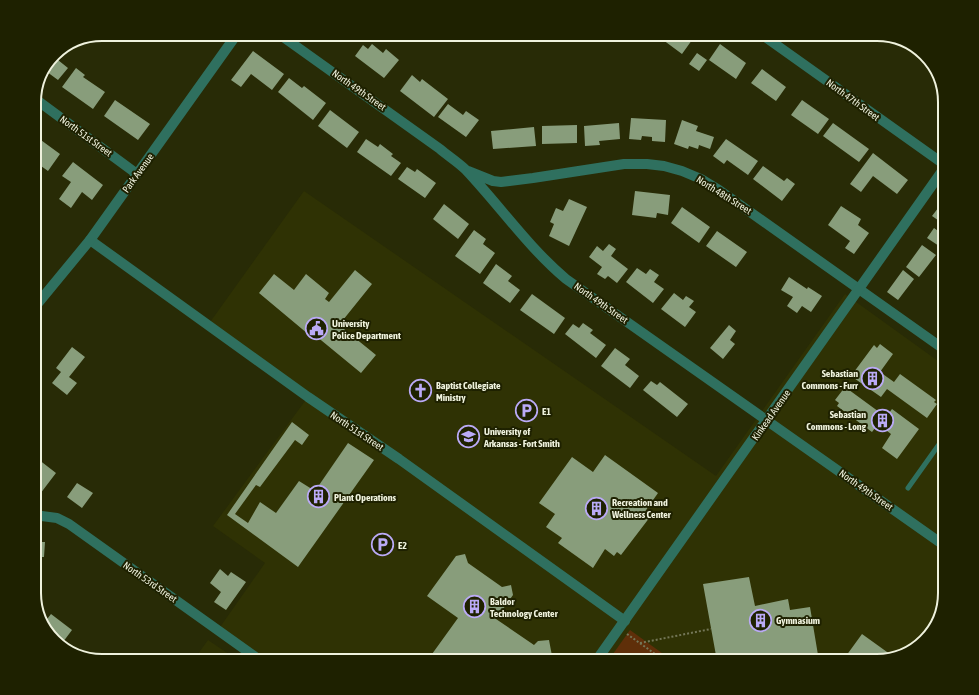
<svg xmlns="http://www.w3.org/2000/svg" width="979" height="695" font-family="'Asap Condensed',sans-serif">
	<rect width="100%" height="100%" fill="#282b06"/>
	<path fill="#2f3204" d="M304 191 716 476 845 294 945 366V593L931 634 907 654 877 661H261L218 630 265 563 213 526 308 397 208 325Z
		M208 640 239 661H193Z"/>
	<path fill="#5f2f09" d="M630 630 673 661H608Z"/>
	<path fill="#889d7b" d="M655 34H684L692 40 682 54Z
		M372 44 383 53 386 49 399 60 384 78 355 56 363 45 368 49Z
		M720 44 746 63 736 79 709 60Z
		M253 51 284 74 272 90 251 74 241 87 231 80Z
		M697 53 707 60 699 71 689 64Z
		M53 56 68 68 58 80 43 69Z
		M76 68 85 75 83 77 105 92 93 109 62 87Z
		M762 69 786 87 776 101 751 83Z
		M412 75 420 82 422 79 448 99 434 117 400 91Z
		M289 78 302 88 304 86 326 103 313 120 278 92Z
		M115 100 150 124 138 140 104 116Z
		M802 100 829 119 818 134 791 115Z
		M448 104 463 115 466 111 479 120 466 137 438 117Z
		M330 110 359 132 347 148 318 126Z
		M631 118 666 120 665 142 652 141V137L642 136 641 140 629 139Z
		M682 120 698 126 696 131 714 137 710 149 699 145 698 149 689 146 688 149 674 144Z
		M619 123 620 139 599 141 600 145 585 146 584 126Z
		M833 123 869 149 859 162 823 136Z
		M577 125V143L542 144V126Z
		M534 127 536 146 493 149 491 131Z
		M34 135 60 154 48 171 34 161Z
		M366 139 378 147 380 144 393 154 391 156 401 163 391 176 357 152Z
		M726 139 758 161 748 175 727 160 724 164 713 156Z
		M873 153 908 180 897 194 873 176 861 192 850 184Z
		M73 162 103 185 92 200 82 192 71 208 59 199 71 182 62 176Z
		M763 166 784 181 787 178 795 184 782 201 753 179Z
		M407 167 415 172 417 169 436 183 425 198 398 179Z
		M635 191 670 195 668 215 657 213 656 218 632 215Z
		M569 199 587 207 569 246 549 236 554 224 550 222 556 208 563 211Z
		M945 199V225L932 216Z
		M444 204 469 224 458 239 433 219Z
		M841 206 861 219 858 225 869 233 854 254 845 248 850 241 828 225Z
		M682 207 710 227 699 243 671 223Z
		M934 228 945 236V238L939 246 927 238Z
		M474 230 486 239 483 244 495 253 480 274 455 256Z
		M717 231 747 252 736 267 706 246Z
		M609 244 616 249 611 256 628 269 617 283 608 276 605 279 597 274 602 267 589 257 597 246 603 251Z
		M922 245 936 255 919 277 906 267Z
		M496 264 512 276 508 281 520 290 510 303 483 283Z
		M637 268 646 274 650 269 659 275 654 282 664 289 653 303 626 282Z
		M355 270 372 284 339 325 376 355 361 373 316 336 314 339 259 293 274 274 294 290 306 274 329 293 325 299 329 302Z
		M903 270 914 279 898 300 887 292Z
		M789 277 807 289 808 287 822 296 811 312 802 306 797 313 787 306 793 297 781 290Z
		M945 292V304L940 300Z
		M674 293 683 300 686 296 694 301 689 307 696 312 685 327 661 309Z
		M532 294 565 318 554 334 520 310Z
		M583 323 593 330 590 333 606 345 596 358 565 334 573 324 579 328Z
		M729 325 736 331 730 340 735 344 723 359 710 348Z
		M880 344 893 354 880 372 894 382 900 374 936 400 934 402 937 404 927 418 887 389 881 397 851 376 874 345 877 348Z
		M72 347 85 357 69 377 77 383 67 395 52 383 61 372 56 368Z
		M615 348 630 359 625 365 639 376 630 388 601 366Z
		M651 381 657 385 660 382 688 404 677 417 643 390Z
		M845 387 886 417 892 409 919 429 897 459 882 448 891 434 878 424 872 432 837 406 839 403 835 400Z
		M34 409 39 413 34 420Z
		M292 422 309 435 302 445 295 440 260 487 256 485 235 514 248 523 260 502 276 513 299 481 315 491 348 443 374 460 298 567 227 515Z
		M605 455 658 493 644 513 650 517 621 555 617 552 614 556 605 549 593 568 558 543 562 538 546 527 555 514 539 503 572 457 593 472Z
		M34 456 56 473 40 494 35 491 34 492Z
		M77 483 93 493 82 508 67 497Z
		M34 542H45L44 557H34Z
		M465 554 468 563 502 587 511 585 513 595 496 619 534 645 538 641 549 640 553 661H427L458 618 427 596 456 556Z
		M220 569 228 576 231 572 246 582 226 610 214 602 221 592 210 583Z
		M749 577 755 606 788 599 790 610 810 607 819 661H717L703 584Z
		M51 614 72 630 60 646 49 634 52 630 44 623Z
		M862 634 894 657 877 661H854L846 656Z
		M386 655 396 661H382Z"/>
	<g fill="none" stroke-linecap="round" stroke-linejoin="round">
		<path stroke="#747758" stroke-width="2" stroke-dasharray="2 2" stroke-linecap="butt" d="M627 634 665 661
			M640 643 711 629"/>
		<path stroke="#2f705f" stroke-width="5" d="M908 488 945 436"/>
		<path stroke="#2f705f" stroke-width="10" d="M279 34 440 149C448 156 458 162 466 170 500 206 528 247 566 279L945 546
			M761 34 945 165
			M34 98 137 174
			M468 171 493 181 501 182 533 178 624 164H647L664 166 682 171 701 179 719 190 945 350
			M90 240 308 397 399 459 625 621
			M34 515 57 518 69 524 261 661"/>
		<path stroke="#2f705f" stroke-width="10" d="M34 308 90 240 237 34
			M596 661 945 167"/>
	</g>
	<defs>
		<symbol id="civic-ring" viewBox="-11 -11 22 22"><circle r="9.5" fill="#1e2100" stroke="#baaaf6" stroke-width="1.5"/><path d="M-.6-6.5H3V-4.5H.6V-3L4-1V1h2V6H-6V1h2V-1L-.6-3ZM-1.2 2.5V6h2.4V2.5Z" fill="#baaaf6"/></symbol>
		<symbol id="building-ring" viewBox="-11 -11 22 22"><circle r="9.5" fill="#1e2100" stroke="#baaaf6" stroke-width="1.5"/><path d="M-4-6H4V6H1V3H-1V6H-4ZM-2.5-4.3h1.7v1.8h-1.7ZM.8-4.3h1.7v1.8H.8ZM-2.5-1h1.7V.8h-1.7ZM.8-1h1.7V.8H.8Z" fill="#baaaf6"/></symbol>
		<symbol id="church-ring" viewBox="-11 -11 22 22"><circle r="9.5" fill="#1e2100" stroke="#baaaf6" stroke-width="1.5"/><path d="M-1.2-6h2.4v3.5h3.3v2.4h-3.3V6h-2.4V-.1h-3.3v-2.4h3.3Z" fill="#baaaf6"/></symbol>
		<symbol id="parking-ring" viewBox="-11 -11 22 22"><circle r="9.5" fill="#1e2100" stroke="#baaaf6" stroke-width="1.5"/><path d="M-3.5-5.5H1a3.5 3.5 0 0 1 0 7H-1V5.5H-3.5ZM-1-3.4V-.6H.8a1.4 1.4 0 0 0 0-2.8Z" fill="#baaaf6"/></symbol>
		<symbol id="university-ring" viewBox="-11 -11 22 22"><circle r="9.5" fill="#1e2100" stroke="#baaaf6" stroke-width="1.5"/><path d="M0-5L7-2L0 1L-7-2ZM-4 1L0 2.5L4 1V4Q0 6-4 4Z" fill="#baaaf6"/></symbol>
	</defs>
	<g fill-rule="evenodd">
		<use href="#civic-ring" x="304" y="316" width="25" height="25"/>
		<use href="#building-ring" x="860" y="366" width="25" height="25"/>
		<use href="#church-ring" x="408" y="378" width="25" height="25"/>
		<use href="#parking-ring" x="514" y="398" width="25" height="25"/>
		<use href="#building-ring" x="870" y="408" width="25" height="25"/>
		<use href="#university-ring" x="456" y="424" width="25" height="25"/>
		<use href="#building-ring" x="306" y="484" width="25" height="25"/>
		<use href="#building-ring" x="584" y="496" width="25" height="25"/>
		<use href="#parking-ring" x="370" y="532" width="25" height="25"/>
		<use href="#building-ring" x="462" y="594" width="25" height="25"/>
		<use href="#building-ring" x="748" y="608" width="25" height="25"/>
	</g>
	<g text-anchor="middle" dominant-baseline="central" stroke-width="4" stroke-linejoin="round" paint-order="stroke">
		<g font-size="10" fill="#eff2dd" stroke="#1e2100">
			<text transform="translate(359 90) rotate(35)">North 49th Street</text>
			<text transform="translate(853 100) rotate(36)">North 47th Street</text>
			<text transform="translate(86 136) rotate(36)">North 51st Street</text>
			<text transform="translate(138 173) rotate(-54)">Park Avenue</text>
			<text transform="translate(724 195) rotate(32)">North 48th Street</text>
			<text transform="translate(601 303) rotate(35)">North 49th Street</text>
			<text transform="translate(771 415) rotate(-55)">Kinkead Avenue</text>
			<text transform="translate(357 431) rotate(34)">North 51st Street</text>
			<text transform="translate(866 490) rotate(35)">North 49th Street</text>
			<text transform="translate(150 582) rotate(35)">North 53rd Street</text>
		</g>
		<g font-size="10" font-weight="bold" fill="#eff2dd" stroke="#1e2100" text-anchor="start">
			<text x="332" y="323">University<tspan x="332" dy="12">Police Department</tspan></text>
			<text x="858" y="373" text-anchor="end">Sebastian<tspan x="858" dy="12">Commons - Furr</tspan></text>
			<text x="436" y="385">Baptist Collegiate<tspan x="436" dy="12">Ministry</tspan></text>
			<text x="542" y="411">E1</text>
			<text x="866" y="414" text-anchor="end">Sebastian<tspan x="866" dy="12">Commons - Long</tspan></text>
			<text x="484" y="431">University of<tspan x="484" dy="12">Arkansas - Fort Smith</tspan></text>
			<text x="334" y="497">Plant Operations</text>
			<text x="612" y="502">Recreation and<tspan x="612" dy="12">Wellness Center</tspan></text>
			<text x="398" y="545">E2</text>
			<text x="490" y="601">Baldor<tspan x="490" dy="12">Technology Center</tspan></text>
			<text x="776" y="620">Gymnasium</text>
		</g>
	</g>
	<path d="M0 0H979V695H0ZM102 41H877A61 61 0 0 1 938 102V593A61 61 0 0 1 877 654H102A61 61 0 0 1 41 593V102A61 61 0 0 1 102 41Z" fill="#1e2100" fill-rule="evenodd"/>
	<path fill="none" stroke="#eff2dd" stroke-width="2" d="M102 41H877A61 61 0 0 1 938 102V593A61 61 0 0 1 877 654H102A61 61 0 0 1 41 593V102A61 61 0 0 1 102 41Z"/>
</svg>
